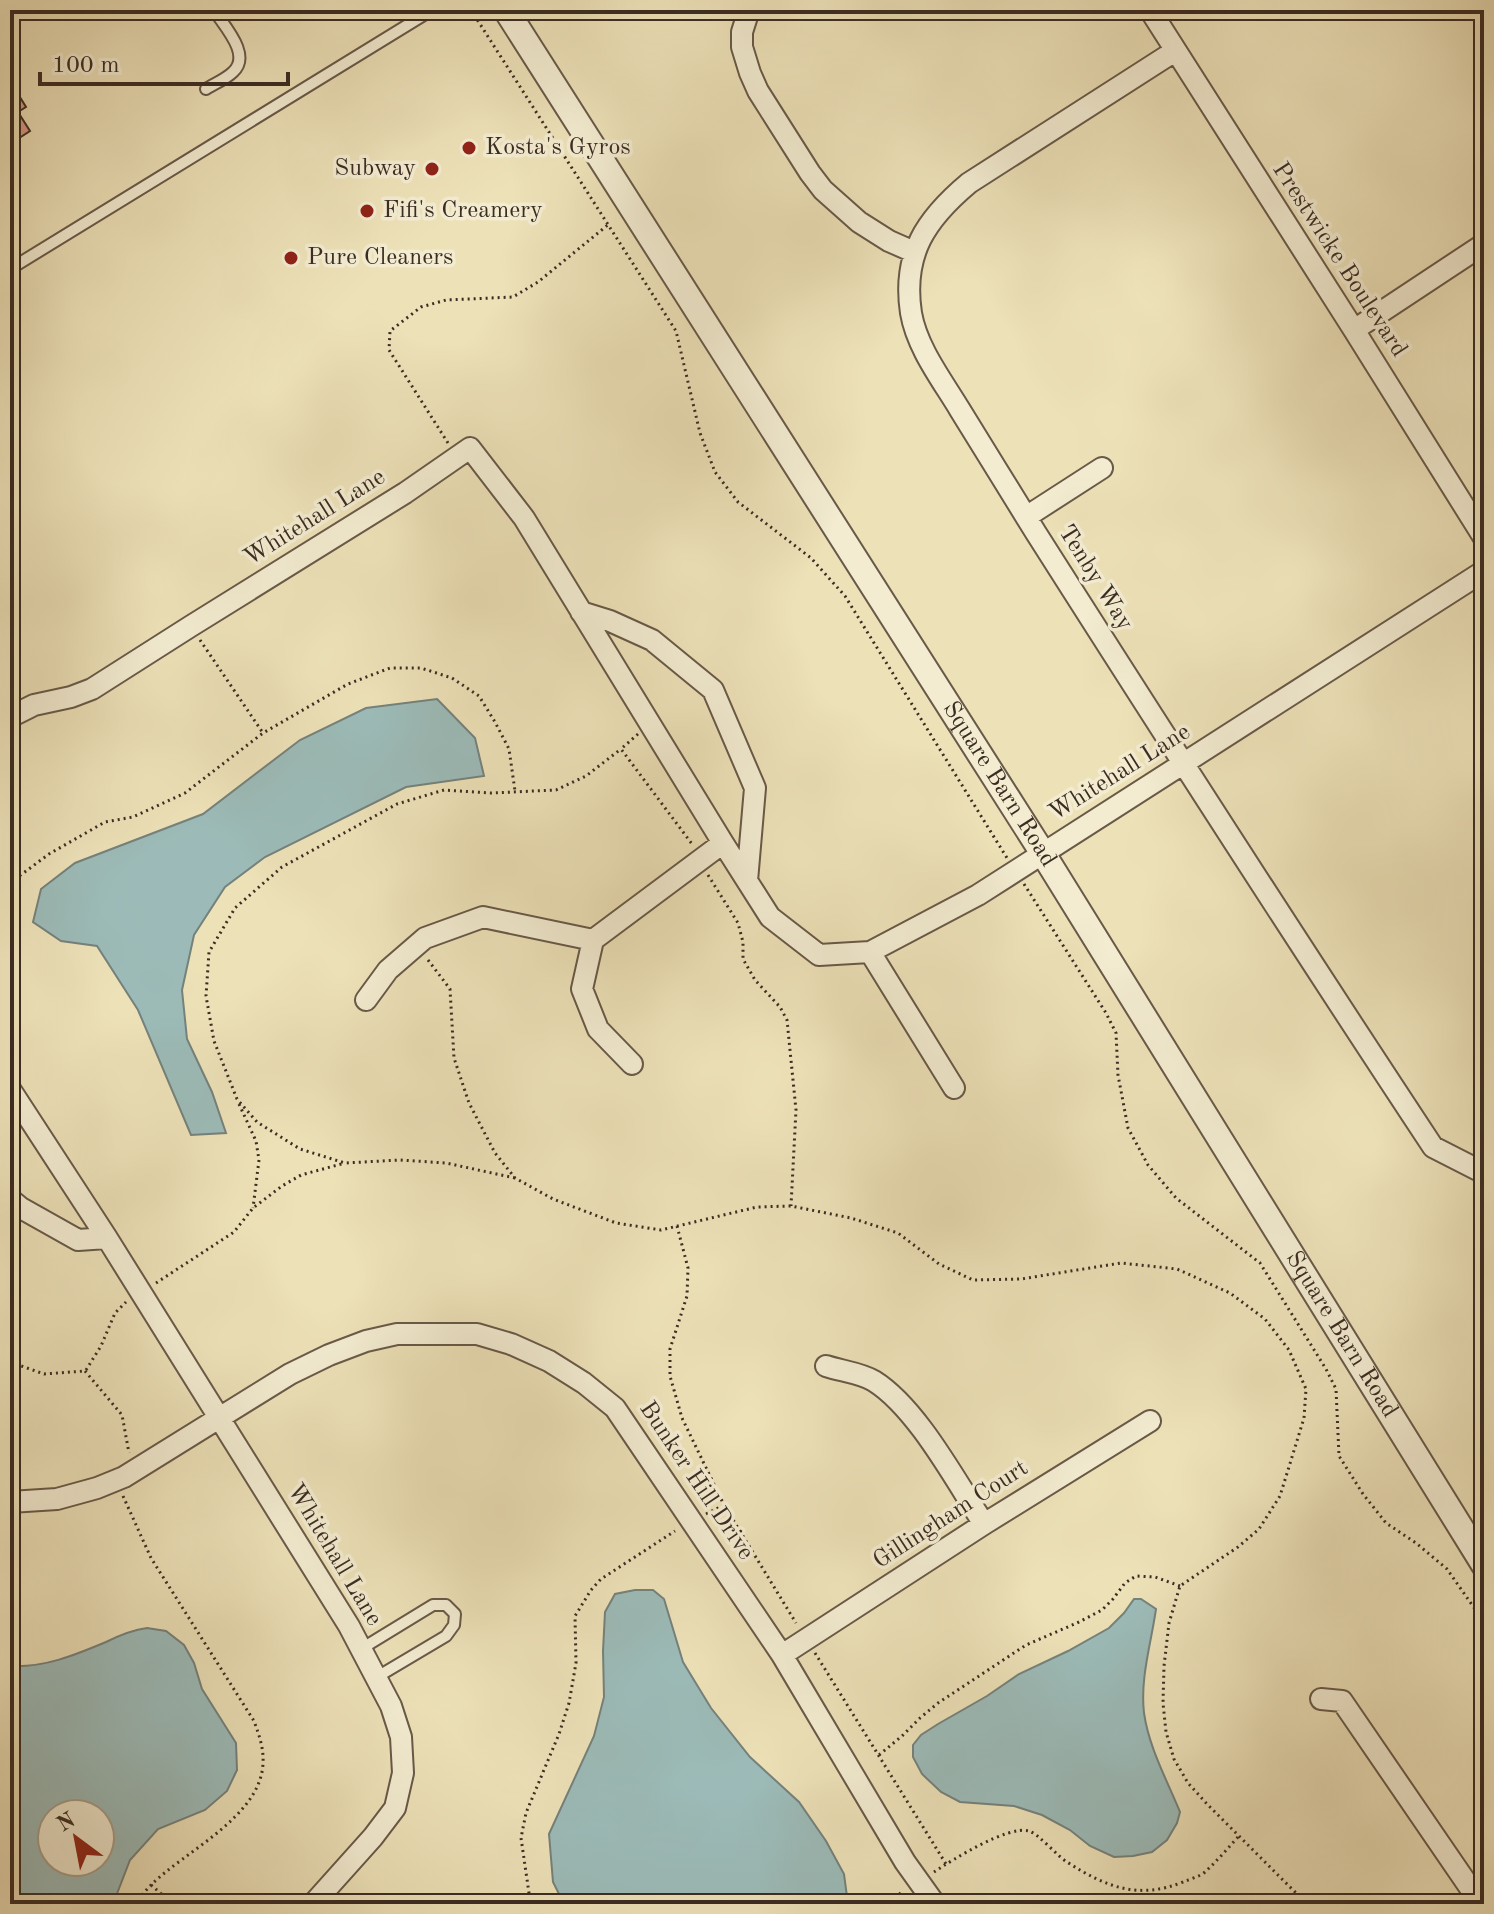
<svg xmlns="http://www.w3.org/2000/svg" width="1494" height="1914" font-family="'Old Standard TT',serif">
	<rect width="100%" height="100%" fill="#ede1b8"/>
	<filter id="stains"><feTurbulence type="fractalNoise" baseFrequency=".0025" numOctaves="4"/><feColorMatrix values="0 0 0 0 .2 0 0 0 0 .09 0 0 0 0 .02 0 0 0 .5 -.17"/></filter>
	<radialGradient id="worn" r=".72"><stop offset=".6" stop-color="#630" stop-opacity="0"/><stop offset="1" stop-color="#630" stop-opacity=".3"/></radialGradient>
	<path fill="#9cbbb8" stroke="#75827c" stroke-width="2" fill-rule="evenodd" d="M437 699 475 738 484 776 406 787 265 857 225 887 194 935 182 990 187 1039 212 1092 226 1133 191 1135 138 1010 97 946 61 941 33 922 41 889 75 863 203 814 300 740 366 708Z
		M635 1590H653L664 1599 683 1662 711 1708 750 1757 799 1802 826 1841 844 1874 848 1904H564L553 1882 549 1834 594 1736 604 1697 603 1651 605 1612 615 1594Z
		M1134 1599H1141L1156 1609C1151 1644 1140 1678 1144 1713 1149 1748 1167 1780 1180 1812L1177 1823 1167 1840 1152 1852 1133 1856 1114 1857 1090 1846 1070 1830 1042 1815 1014 1806 960 1802 941 1792 922 1774 913 1757V1745L921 1735 938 1724 987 1696 1019 1674 1068 1651 1109 1628 1124 1613Z
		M147 1628 166 1631 184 1645 194 1663 202 1689 236 1743 237 1770 227 1791 205 1810 158 1829 130 1860 113 1904H10V1666C44 1668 75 1655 106 1642 120 1635 132 1630 147 1628ZM52 1814H100V1862H52Z"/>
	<path fill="#dc9986" stroke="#3b2c22" stroke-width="2" d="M10 81 26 107 18 112 30 131 10 144Z"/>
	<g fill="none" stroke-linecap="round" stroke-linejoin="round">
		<defs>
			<path id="service" d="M206 89C214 84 226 79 233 72 252 55 224 26 214 10
				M10 269 432 10
				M361 1649 433 1605H446L455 1614 454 1625 446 1636 377 1677"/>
			<path id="minor" d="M749 10 742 32V47L750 73 758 91 810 173 823 190 859 222 889 241 914 252
				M1150 10 1354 330 1484 538
				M1175 51 969 183C926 219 902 254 911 313 917 348 942 380 960 410 985 451 1011 492 1036 533 1167 739 1299 944 1433 1147L1484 1173
				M1354 330 1484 244
				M1026 517 1102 468
				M581 612 610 621 652 640 713 690 755 788 747 881
				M10 717 34 705 71 697 92 689 191 626 405 493 470 448 524 518 723 843 770 917 819 955 870 952 978 895 1484 571
				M870 952 954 1088
				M366 1000 388 970 425 938 483 917 593 940
				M632 1064 598 1029 582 989 593 940 723 843
				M10 1089 107 1238
				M10 1199 21 1208 78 1240 107 1238 349 1626 391 1706 401 1737 403 1773 395 1808 373 1837 313 1904
				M826 1366C841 1371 861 1373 874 1381 917 1408 955 1480 984 1524
				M10 1502 57 1499 97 1488 124 1477 290 1374 329 1355 366 1341 397 1334H477L511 1344 549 1361 584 1383 615 1408 782 1655 905 1862 935 1904
				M782 1655 984 1524 1150 1421
				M1321 1699 1342 1701 1481 1904"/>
			<g id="tertiary">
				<path id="s1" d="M506 10 1042 852 1484 1565"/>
			</g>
		</defs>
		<use href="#service" stroke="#685948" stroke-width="14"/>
		<use href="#minor" stroke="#685948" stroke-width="24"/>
		<use href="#tertiary" stroke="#685948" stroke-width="28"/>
		<path stroke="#3b2c22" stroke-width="3" stroke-dasharray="2 4" stroke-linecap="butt" d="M471 10 676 331 700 433 715 472 738 502 811 558 845 596 1007 858
			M448 443 389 350 390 331 421 307 446 300 513 297 538 282 609 224
			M200 640 263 733
			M638 734 621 749 692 844
			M708 875 738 923 743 942V959L755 980 780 1007 787 1020 796 1110 791 1206
			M10 883 49 854 105 822 133 817 185 793 263 733 348 684 390 668H421L452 678 479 696 495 722 509 749 515 791
			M1024 884 1106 1013 1116 1033 1118 1075 1128 1128 1148 1165 1176 1198 1260 1263 1326 1369 1336 1389 1339 1456 1363 1494 1386 1523 1416 1543 1447 1569 1484 1622
			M428 960 450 989 454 1058 469 1103 495 1153 515 1178 553 1199 616 1223 661 1230 757 1207 791 1206 851 1218 898 1233 939 1264 973 1280 1021 1279 1121 1263 1177 1269 1230 1293 1265 1319 1289 1350 1306 1389 1304 1418 1280 1496 1259 1529 1238 1547 1180 1586 1169 1623 1164 1666 1163 1703 1166 1732 1174 1759 1188 1783 1207 1804 1307 1904
			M239 1104 256 1141 259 1160 253 1208
			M515 1178 446 1163 400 1160 345 1163 300 1149 257 1122 237 1099 214 1041 206 996 209 952 235 908 282 867 397 804 444 790 491 793 556 790 586 776 621 749
			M677 1226 688 1268 687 1296 670 1349V1376L682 1418 724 1505 796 1623
			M156 1283 234 1232 253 1208 282 1186 301 1175 345 1163
			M10 1362 44 1374 85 1371
			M86 1370 101 1346 115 1313 126 1302
			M85 1371 122 1415 129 1453
			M123 1496 151 1558 254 1721C259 1735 264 1748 263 1764 260 1817 185 1851 151 1885 145 1891 140 1898 134 1904
			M706 1514 724 1505
			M815 1653 946 1864
			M879 1755 902 1736 920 1718 938 1703 1026 1645 1077 1623 1102 1610 1113 1599 1125 1583 1136 1576 1155 1577 1180 1586
			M934 1872C952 1860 1008 1825 1029 1831 1039 1834 1057 1856 1067 1862 1106 1887 1138 1900 1183 1882 1190 1879 1199 1877 1205 1872 1217 1861 1228 1848 1239 1836
			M151 1885 173 1904
			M519 1904 529 1893
			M535 1904 529 1893 521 1838 526 1813 559 1734 569 1703 576 1663 575 1616 591 1590 601 1579 675 1531
			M884 1904 904 1891"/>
		<use href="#service" stroke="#f3ecd1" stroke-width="10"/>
		<use href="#minor" stroke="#f3ecd1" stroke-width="20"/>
		<use href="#tertiary" stroke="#f3ecd1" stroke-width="24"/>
	</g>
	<g fill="#8f2418" stroke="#f3ecd1" stroke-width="3">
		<circle cx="469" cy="148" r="8"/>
		<circle cx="432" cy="169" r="8"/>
		<circle cx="367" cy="211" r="8"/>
		<circle cx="291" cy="258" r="8"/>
	</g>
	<g text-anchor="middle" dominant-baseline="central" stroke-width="7" stroke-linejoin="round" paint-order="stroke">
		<g font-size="24" fill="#3b2c22" stroke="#f3ecd1" text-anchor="start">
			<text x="485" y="148">Kosta's Gyros</text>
			<text x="416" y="169" text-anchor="end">Subway</text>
			<text x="383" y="211">Fifi's Creamery</text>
			<text x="307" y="258">Pure Cleaners</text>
		</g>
		<g font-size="24" fill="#3b2c22" stroke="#f3ecd1">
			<text transform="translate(1339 260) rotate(57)">Prestwicke Boulevard</text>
			<text transform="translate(315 518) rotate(-32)">Whitehall Lane</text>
			<text transform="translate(1095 578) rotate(58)">Tenby Way</text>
			<text transform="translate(1120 773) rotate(-32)">Whitehall Lane</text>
			<text stroke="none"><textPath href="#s1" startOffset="918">Square Barn Road</textPath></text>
			<text stroke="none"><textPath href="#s1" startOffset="1566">Square Barn Road</textPath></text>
			<text transform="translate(696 1481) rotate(56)">Bunker Hill Drive</text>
			<text transform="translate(951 1515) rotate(-33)">Gillingham Court</text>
			<text transform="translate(334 1555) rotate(59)">Whitehall Lane</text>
		</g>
	</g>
	<rect width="1494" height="1914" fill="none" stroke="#ede1b8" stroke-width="40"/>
	<rect x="12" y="12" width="1470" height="1890" fill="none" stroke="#3b2c22" stroke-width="4"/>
	<rect x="20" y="20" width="1454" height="1874" fill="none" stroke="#3b2c22" stroke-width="2"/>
	<g transform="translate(76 1838) rotate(328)"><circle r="38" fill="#f3ecd1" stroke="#a99f8b" stroke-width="2"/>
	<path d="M0-6L14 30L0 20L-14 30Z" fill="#8f2418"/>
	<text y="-12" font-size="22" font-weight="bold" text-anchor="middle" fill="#3b2c22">N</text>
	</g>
	<path d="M40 72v12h248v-12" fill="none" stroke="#3b2c22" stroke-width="4"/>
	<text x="52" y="72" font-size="24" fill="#3b2c22" stroke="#f3ecd1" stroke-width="6" paint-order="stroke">100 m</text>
	<rect width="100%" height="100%" filter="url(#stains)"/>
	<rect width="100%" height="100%" fill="url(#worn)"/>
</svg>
